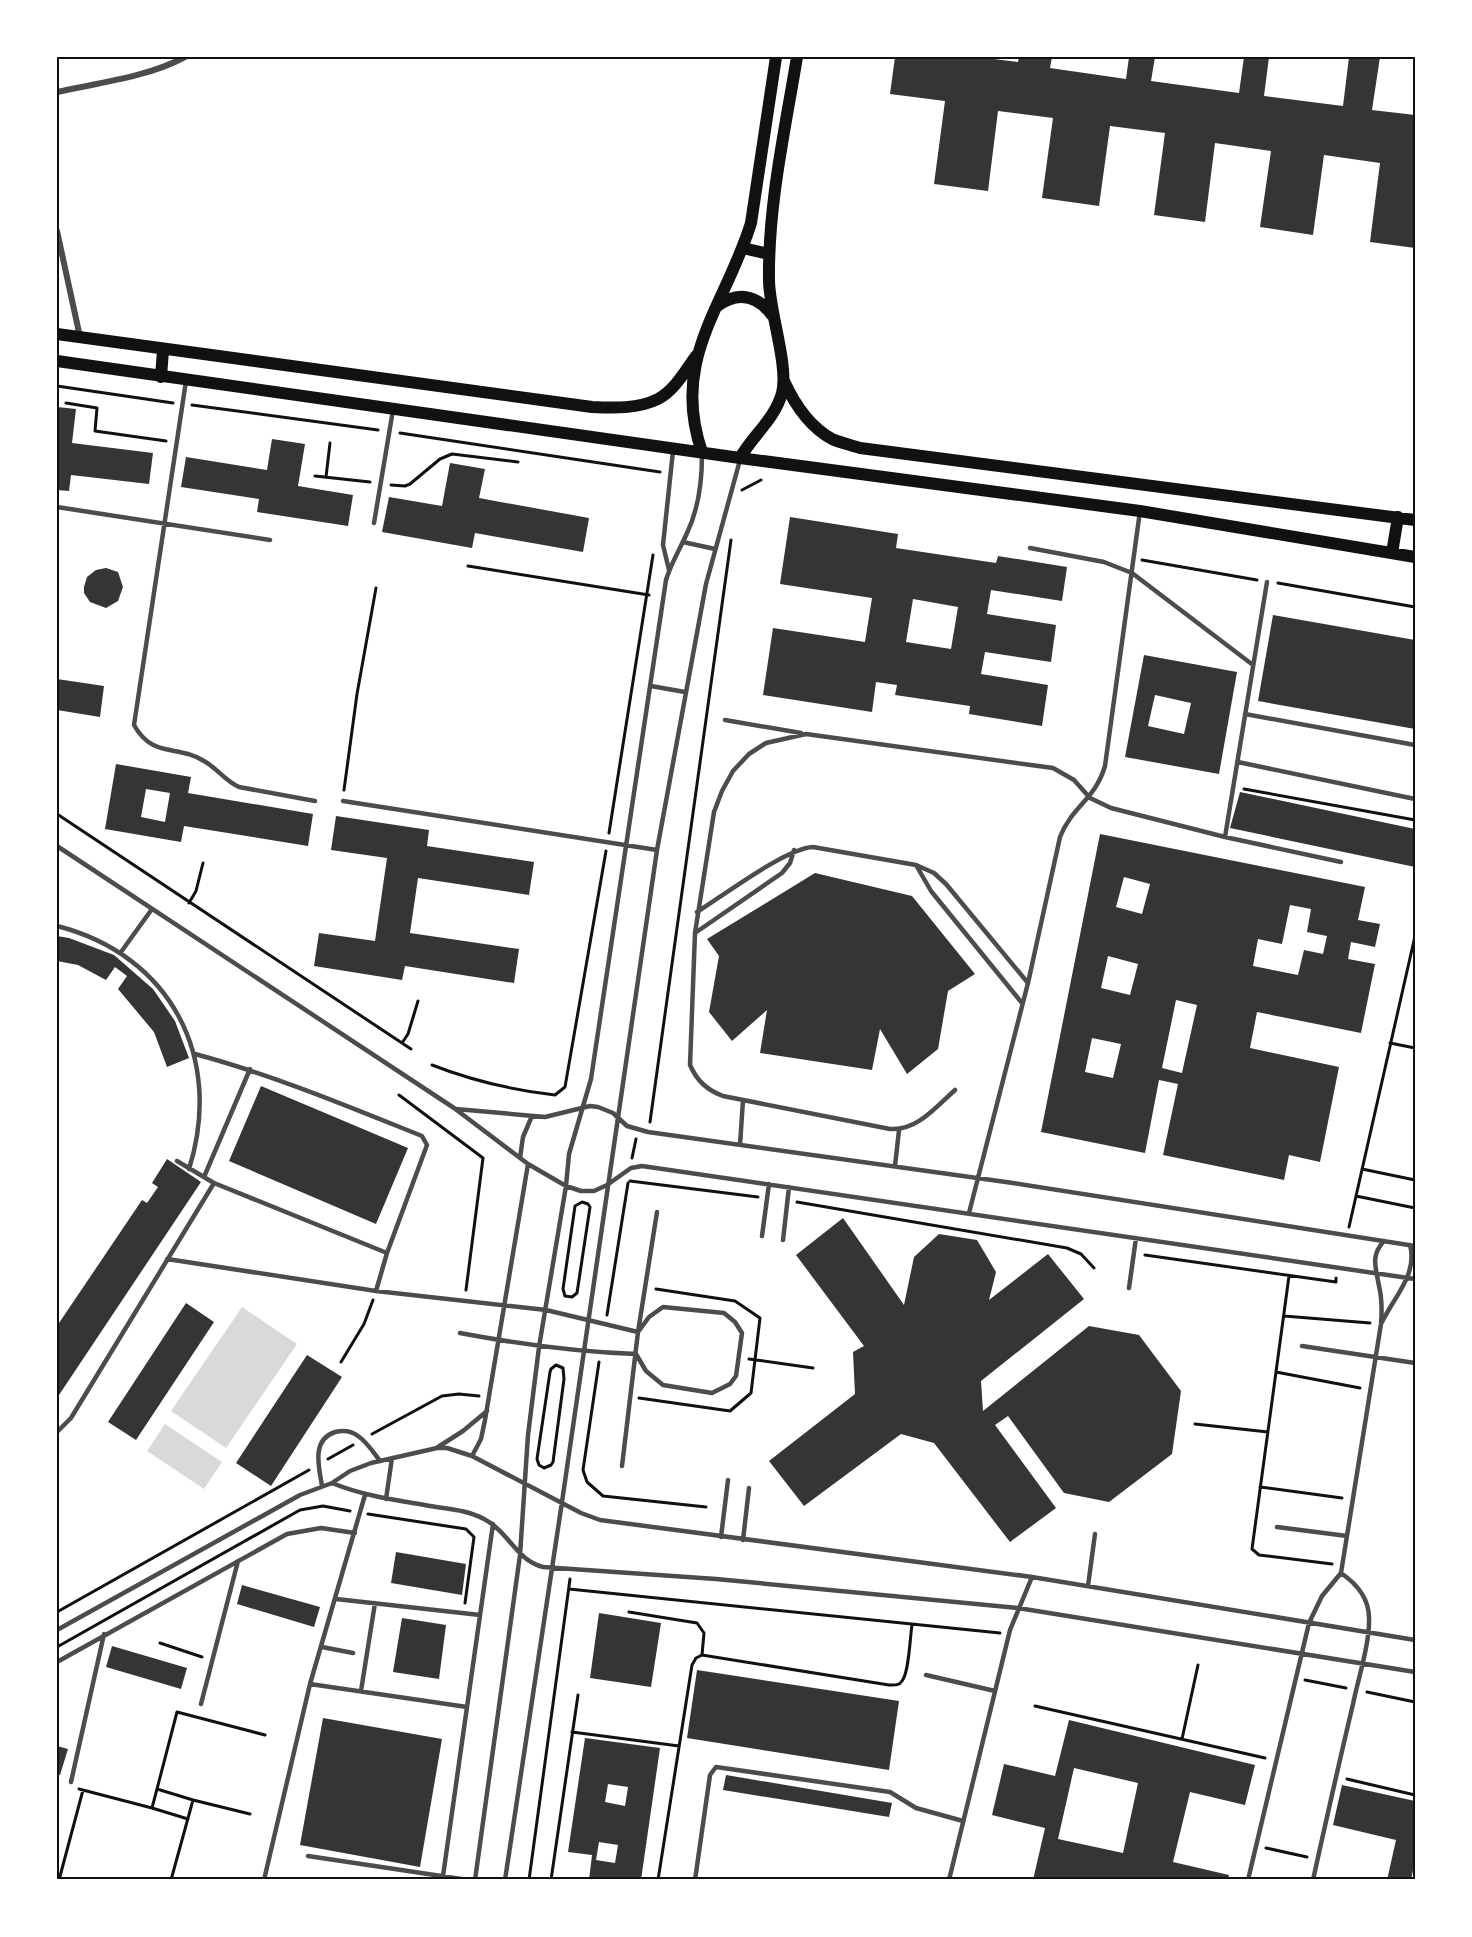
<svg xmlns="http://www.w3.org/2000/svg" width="1472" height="1937" font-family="'Golos Text',sans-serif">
	<rect width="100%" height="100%" fill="#fff"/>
	<path fill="#d9d9d9" d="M242 1307 297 1344 226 1448 171 1411Z
		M165 1424 222 1462 204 1489 147 1451Z"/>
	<path fill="#353535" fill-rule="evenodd" d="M895 57H978L1018 62 1019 57H1052L1050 68 1126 79 1129 57H1155L1151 81 1239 93 1244 57H1269L1264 96 1343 106 1349 57H1380L1372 110 1415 115V248L1370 242 1380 163 1324 155 1313 235 1260 227 1271 151 1215 143 1205 222 1154 215 1165 133 1110 126 1099 206 1042 198 1053 118 998 111 988 191 934 184 945 101 890 94Z
		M57 407 76 409 72 443 153 453 149 484 71 475 69 491 57 490Z
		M272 439 305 444 298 486 353 495 348 526 257 512 259 499 181 487 186 457 267 470Z
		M450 463 485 469 479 498 589 518 583 552 475 533 472 548 382 532 389 497 442 506Z
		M790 517 898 534 896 548 996 563 998 556 1067 567 1062 601 991 590 987 614 1056 625 1051 662 985 652 981 674 1048 685 1042 726 969 714 970 706 895 695 897 685 876 682 872 712 763 695 773 628 865 642 872 598 780 584ZM913 599 958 607 951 649 906 642Z
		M106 568 118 572 123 587 118 601 106 608 90 602 84 593V587L87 577 96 570Z
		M1273 615 1415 640V729L1258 701Z
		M1144 655 1237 672 1219 774 1125 757ZM1155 695 1191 703 1184 734 1148 726Z
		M57 679 104 686 100 717 57 710Z
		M116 764 191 777 188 793 313 814 308 846 184 826 181 842 105 829ZM146 789 170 793 165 822 141 817Z
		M1240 792 1415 829V867L1230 828Z
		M336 816 429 830 427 846 534 862 529 895 418 878 410 933 519 949 514 983 405 966 402 980 314 966 319 933 375 941 387 858 331 850Z
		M1100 834 1365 887 1358 920 1380 924 1375 947 1351 942 1348 959 1375 964 1361 1033 1257 1012 1250 1048 1339 1067 1320 1162 1289 1155 1284 1180 1163 1155 1178 1084 1159 1080 1145 1153 1041 1132ZM1124 877 1150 884 1142 914 1116 907ZM1290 905 1311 909 1307 932 1327 936 1323 954 1304 950 1298 975 1253 966 1258 939 1282 944ZM1108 956 1138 964 1130 995 1101 988ZM1176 1000 1197 1005 1182 1073 1162 1068ZM1092 1038 1121 1044 1113 1078 1085 1072Z
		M815 873 912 896 975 974 948 991 938 1049 907 1074 880 1029 872 1070 760 1053 767 1010 732 1041 709 1012 719 956 707 939Z
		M57 936 69 938 114 955 153 989 175 1021 189 1058 167 1067 154 1032 118 989 127 976 115 967 106 980 78 965 57 961Z
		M261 1086 408 1148 376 1224 229 1161Z
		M167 1159 201 1182 57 1398V1326L142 1200 147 1203 158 1187 152 1183Z
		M843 1218 904 1305 914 1257 939 1234 977 1240 996 1272 989 1300 1048 1254 1084 1299 981 1381 983 1411 1089 1326 1139 1335 1181 1391 1172 1454 1109 1502 1064 1493 1008 1416 995 1425 1056 1508 1010 1542 934 1443 901 1434 804 1506 769 1461 855 1394 853 1352 864 1346 796 1255Z
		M186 1303 214 1322 136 1440 108 1422Z
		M307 1355 342 1377 271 1486 236 1463Z
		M396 1552 466 1564 462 1595 391 1583Z
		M242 1585 320 1607 314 1627 237 1604Z
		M599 1613 661 1623 651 1687 590 1678Z
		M402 1618 446 1625 439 1679 393 1672Z
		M112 1646 187 1668 181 1689 106 1667Z
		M697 1670 899 1701 889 1770 687 1738Z
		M323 1718 442 1739 420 1867 300 1845Z
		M1069 1720 1255 1765 1245 1805 1190 1792 1173 1862 1229 1875 1228 1880H1033L1045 1828 992 1815 1004 1764 1055 1776ZM1074 1768 1138 1783 1123 1853 1058 1839Z
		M585 1738 660 1748 641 1880H589L592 1855 568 1852ZM608 1784 628 1787 625 1806 605 1802ZM599 1842 618 1845 615 1863 596 1860Z
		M57 1746 68 1749 60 1775 57 1774Z
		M726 1775 892 1803 889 1817 723 1790Z
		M1342 1785 1415 1801V1861L1411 1880H1387L1396 1840 1333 1825Z"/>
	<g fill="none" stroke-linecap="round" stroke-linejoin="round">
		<path stroke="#111" stroke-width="3" d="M57 386 173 403
			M66 403 97 408 95 431 166 441
			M192 405 378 430
			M400 433 660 472
			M315 476 370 482
			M326 477 330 443
			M391 485 405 486 410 484 440 459 452 454 518 462
			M742 490 761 480
			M1142 560 1257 580
			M468 566 649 595
			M1278 583 1415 607
			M1244 789 1415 820
			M344 790 357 694 376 588
			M57 814 411 1049
			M609 833 653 555
			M189 903 196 891 203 863
			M402 1043 408 1034 418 1001
			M1390 1043 1415 1048
			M432 1065C473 1081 512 1090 555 1095L565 1087 606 851
			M399 1095 483 1158 466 1290
			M650 1122 731 540
			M632 1158 636 1139
			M1362 1169 1415 1180
			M630 1181 758 1197
			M1356 1196 1415 1208
			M582 1202 588 1204 590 1207 577 1293 572 1297 565 1296 563 1289 575 1206Z
			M797 1202 1067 1248 1081 1254 1094 1268
			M1349 1227 1415 936
			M1145 1255 1336 1282V1278
			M1289 1276 1252 1549 1259 1555 1332 1564
			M607 1315 628 1183
			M1284 1316 1370 1323
			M749 1359 813 1368
			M341 1362 364 1324 373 1300
			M599 1362 583 1470 587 1482 603 1496 706 1507
			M556 1365 563 1368 564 1379 553 1462 551 1465 544 1468 539 1465 537 1459 550 1372 551 1369Z
			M1276 1372 1360 1388
			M639 1398 730 1411 751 1393 760 1318 735 1301 656 1289
			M1195 1424 1268 1432
			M372 1434 442 1396 459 1394 479 1396
			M328 1459 353 1445
			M1260 1487 1342 1498
			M368 1514 466 1529 474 1537 465 1603
			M569 1589 1000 1633
			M57 1612 309 1470
			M629 1612 697 1623 704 1633 702 1655
			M160 1643 202 1657
			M57 1647 300 1510 323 1506 350 1511
			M1305 1680 1346 1688
			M1367 1692 1415 1702
			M1035 1706 1265 1758
			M572 1732 679 1746
			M1182 1739 1198 1665
			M1347 1779 1415 1795
			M79 1789 152 1808
			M157 1789 177 1712 265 1735
			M193 1800 250 1814
			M1266 1848 1307 1857
			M59 1880 83 1790
			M171 1880 193 1800 157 1789 152 1808 188 1819
			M529 1880 570 1579
			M551 1880 578 1695
			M658 1880 692 1665 696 1658 702 1655 889 1685C894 1685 899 1686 902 1681 909 1673 910 1637 912 1625"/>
		<path stroke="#4c4c4c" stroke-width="4.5" d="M186 381 134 725C153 759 177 744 204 761 217 768 225 781 239 787L315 801
			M57 507 270 540
			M374 523 393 410
			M683 542 715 549
			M1030 548 1104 562 1132 573 1253 665
			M669 570 663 545 673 451
			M651 686 685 692
			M1245 714 1415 745
			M725 720 801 733
			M1238 762 1415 799
			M343 801 657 850
			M1225 837 1267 582
			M57 846 454 1108 528 1164 566 1186 581 1191H594L607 1185 631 1168 642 1166 1415 1279
			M916 865 931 891 1022 1003
			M697 912C723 896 786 848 813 847L916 865 934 873 946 884 1028 983
			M57 926C171 955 224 1058 189 1169
			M695 933 782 873 790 863 794 850
			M121 952 152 909
			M195 1054C273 1075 347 1106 422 1136L427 1145 387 1253 376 1291
			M955 1090C936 1107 917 1131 890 1129L723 1096C707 1090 697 1081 690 1065L695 933 714 812 722 791 733 771 749 754 766 743 806 734 1053 768 1074 780 1090 798 1111 808 1225 837 1341 862
			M456 1109 545 1117 590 1106 598 1107 613 1113 627 1126 648 1132 1013 1183 1415 1246
			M740 1145 743 1100
			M520 1158 523 1137 532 1116
			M177 1161 214 1183 387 1253
			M895 1166 899 1130
			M204 1177 250 1069
			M969 1213 1028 983 1060 837C1072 806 1095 800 1105 766L1140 511
			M762 1236 769 1184
			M783 1240 789 1187
			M167 1259 376 1291 546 1310 638 1332 649 1317 663 1307 724 1313 735 1322 742 1333 736 1376 730 1384 712 1393 663 1385 646 1371 636 1354C576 1352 518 1344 460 1333
			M1129 1288 1136 1238
			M1382 1322C1394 1297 1418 1274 1410 1245
			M1302 1346 1415 1363
			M57 1432 71 1418 214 1183
			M438 1447 463 1431 487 1411
			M472 1456 481 1439 485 1420 528 1164
			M622 1466 638 1332 657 1212
			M332 1483C364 1496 396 1500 430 1506 448 1509 468 1510 484 1519 509 1532 516 1560 543 1567L716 1579 1018 1608 1415 1672
			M322 1486C319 1467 311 1440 335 1432 343 1430 352 1431 358 1436 367 1442 374 1453 380 1461
			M386 1499 392 1458
			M1277 1527 1347 1536
			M721 1537 728 1480
			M743 1540 749 1488
			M1088 1586 1095 1534
			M336 1599 480 1615
			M57 1630 300 1495 332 1483 350 1471 371 1463 437 1448H447L472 1456 581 1513 600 1520 1032 1577 1415 1640
			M322 1647 353 1653
			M57 1662 287 1534 321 1528 355 1533
			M926 1675 995 1691
			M310 1684 467 1707
			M361 1691 375 1603
			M201 1704 238 1561
			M71 1782 104 1634
			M308 1856 468 1880
			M443 1876 493 1524
			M264 1880 310 1684 365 1495
			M475 1880 520 1555 528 1435 539 1347 566 1186 569 1154 591 1079 666 580C671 563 680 549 687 533 699 508 702 482 702 455
			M505 1880 562 1502 657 850 706 584 740 460
			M695 1880 710 1775 716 1767 890 1792 916 1808 963 1821
			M949 1880 1010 1630 1032 1577
			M1248 1880 1309 1623 1322 1596 1341 1573 1381 1324C1382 1311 1382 1298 1379 1286 1376 1268 1370 1256 1384 1241
			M1313 1880C1326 1821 1339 1763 1353 1704 1358 1679 1370 1643 1369 1618 1369 1598 1357 1584 1341 1573"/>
		<path stroke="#4c4c4c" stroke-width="6" d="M57 92C98 83 148 77 185 57
			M57 231 80 337"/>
		<path stroke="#111" stroke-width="12" d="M743 248 769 254
			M716 307C737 291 756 294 772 315
			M57 334 592 407C614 408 638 409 658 399 674 391 686 370 696 356
			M57 361 740 458 1140 511 1415 557
			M161 377 163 350
			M784 381C794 403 810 427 832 439 841 443 851 445 860 448L1415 520
			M702 452C670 359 725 307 751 223L776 57
			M740 458C753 435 775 419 782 393 789 366 769 311 769 280 768 205 785 130 797 57
			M1392 553 1398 517"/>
	</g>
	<rect width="1472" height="1937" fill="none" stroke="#ffffff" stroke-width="117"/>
	<rect x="58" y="58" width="1356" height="1820" fill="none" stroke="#111" stroke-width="2"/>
</svg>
